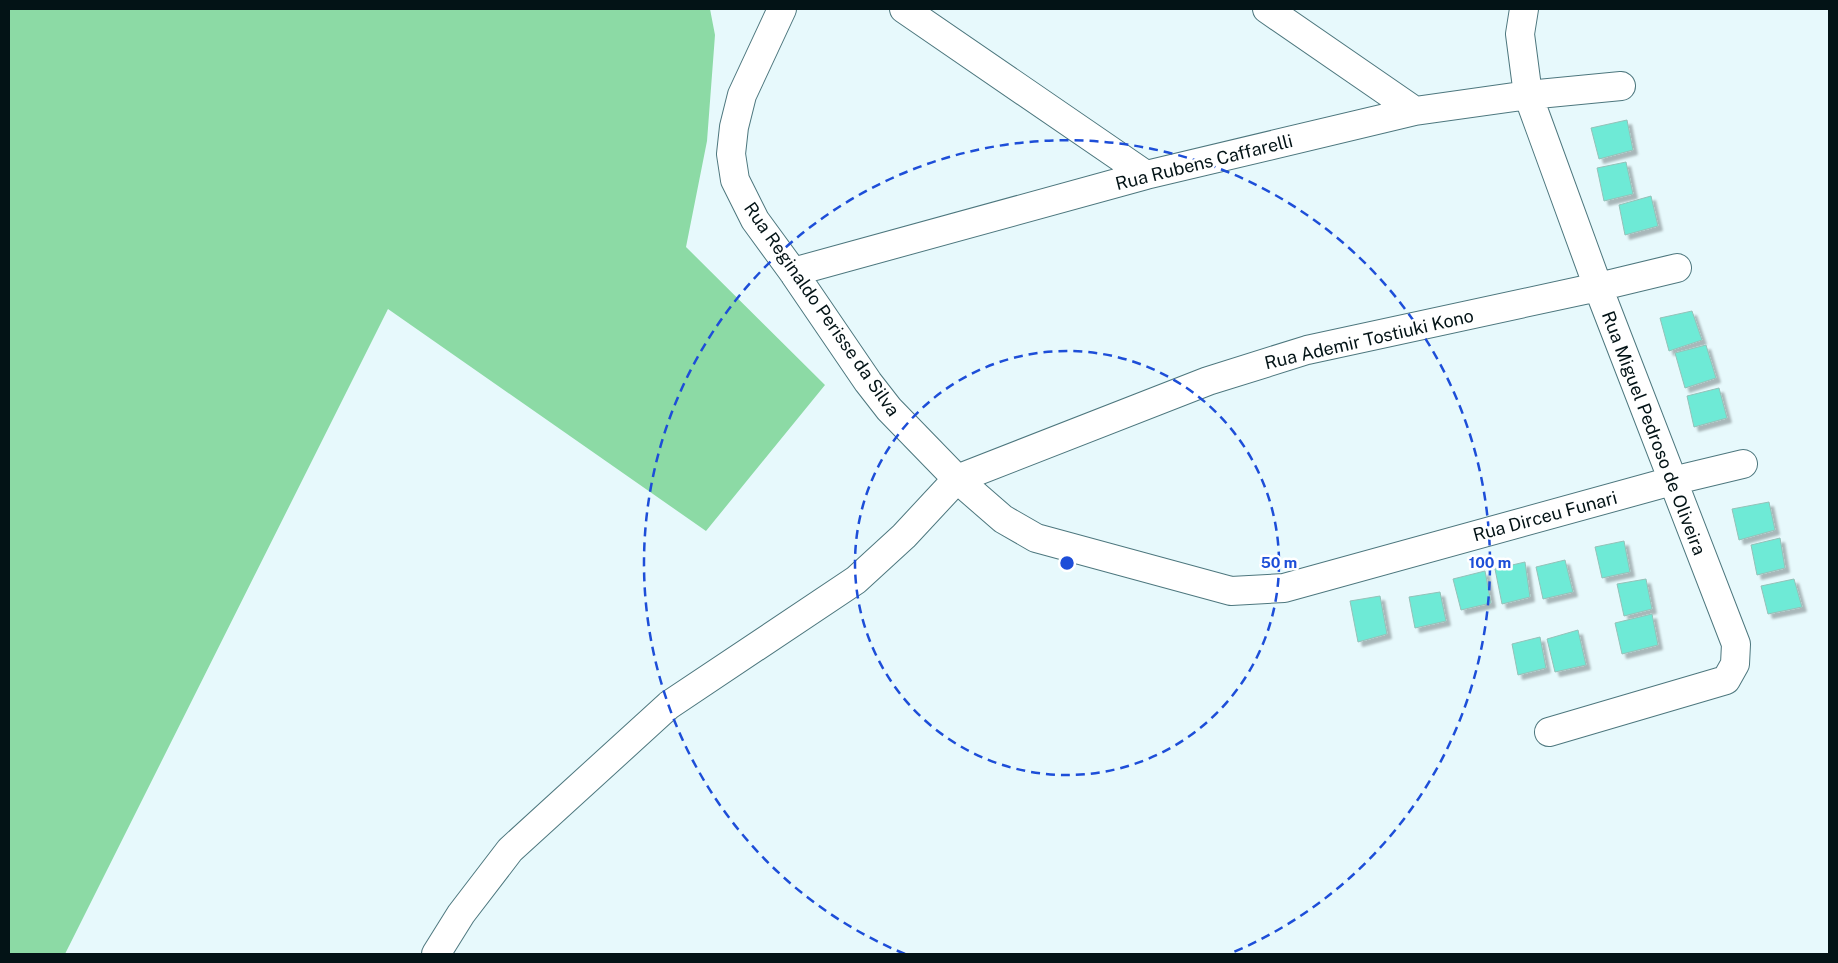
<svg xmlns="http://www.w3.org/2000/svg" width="1838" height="963" font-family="'Public Sans',sans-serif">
	<defs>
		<filter id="shadow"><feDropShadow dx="4.5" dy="4.5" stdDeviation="1" flood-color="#0004"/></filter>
	</defs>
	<rect width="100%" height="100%" fill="#e7f9fc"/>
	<path fill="#8cdaa5" d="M9 9H710L715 35 707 141 686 247 825 385 706 531 388 309 65 954H9Z"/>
	<path fill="#6eead6" stroke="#94c1b8" filter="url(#shadow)" d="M1627 120 1633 150 1599 159 1591 128Z
		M1626 162 1633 194 1604 201 1597 168Z
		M1651 196 1658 226 1625 235 1619 205Z
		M1692 311 1702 340 1669 351 1660 318Z
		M1706 345 1716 378 1685 388 1675 353Z
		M1719 388 1727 418 1694 427 1687 396Z
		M1769 502 1775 530 1739 540 1732 509Z
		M1780 538 1785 568 1757 575 1751 545Z
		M1624 541 1630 572 1602 578 1595 547Z
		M1565 560 1573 592 1543 599 1536 567Z
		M1525 562 1530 597 1502 604 1495 569Z
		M1485 571 1491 603 1461 610 1453 579Z
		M1646 579 1652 609 1624 616 1617 584Z
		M1794 579 1802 607 1768 614 1761 586Z
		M1440 592 1446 621 1415 628 1409 597Z
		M1380 596 1387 634 1358 642 1350 601Z
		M1652 614 1658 645 1622 654 1615 623Z
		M1578 630 1586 665 1555 672 1547 639Z
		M1540 637 1546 668 1518 675 1512 644Z"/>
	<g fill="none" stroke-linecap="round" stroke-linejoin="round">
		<defs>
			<path id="street" d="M782 9 742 95 734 127 731 154 735 180 755 220 793 272 868 382 889 409 957 479 1003 519 1036 538 1231 591 1284 588 1672 481 1743 464
				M904 9 1146 175
				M1267 9 1415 111
				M1524 9 1520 34 1528 95 1598 287 1736 644 1735 664 1726 680 1549 732
				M793 272 1146 175 1415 111 1528 95 1621 86
				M436 954 461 914 510 850 669 705 856 580 904 536 957 479 1208 381 1307 350 1598 287 1677 268"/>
		</defs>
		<use href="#street" stroke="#4d777e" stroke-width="30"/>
		<use href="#street" stroke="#fff" stroke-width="28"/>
	</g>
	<g fill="none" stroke="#1d4ed8" stroke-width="2.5" stroke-dasharray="9 6">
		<circle cx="1067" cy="563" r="212"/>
		<path d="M905 954A423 423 0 1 1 1229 954"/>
	</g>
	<g text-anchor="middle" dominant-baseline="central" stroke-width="5" stroke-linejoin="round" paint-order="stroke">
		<g font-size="18" fill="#031316" stroke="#fff">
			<text transform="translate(1204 162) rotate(-14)">Rua Rubens Caffarelli</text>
			<text transform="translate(822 309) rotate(55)">Rua Reginaldo Perisse da Silva</text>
			<text transform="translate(1369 339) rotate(-13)">Rua Ademir Tostiuki Kono</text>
			<text transform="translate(1654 433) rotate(69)">Rua Miguel Pedroso de Oliveira</text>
			<text transform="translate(1545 516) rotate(-15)">Rua Dirceu Funari</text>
		</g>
	</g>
	<circle cx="1067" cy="563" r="8" fill="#1d4ed8" stroke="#fff" stroke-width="2.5"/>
	<g font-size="15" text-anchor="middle" font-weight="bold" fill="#1d4ed8" stroke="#fff" stroke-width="5" stroke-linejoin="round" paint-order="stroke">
		<text x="1279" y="568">50 m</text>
		<text x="1490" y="568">100 m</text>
	</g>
	<rect width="1838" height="963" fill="none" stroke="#031316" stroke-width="20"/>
</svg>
